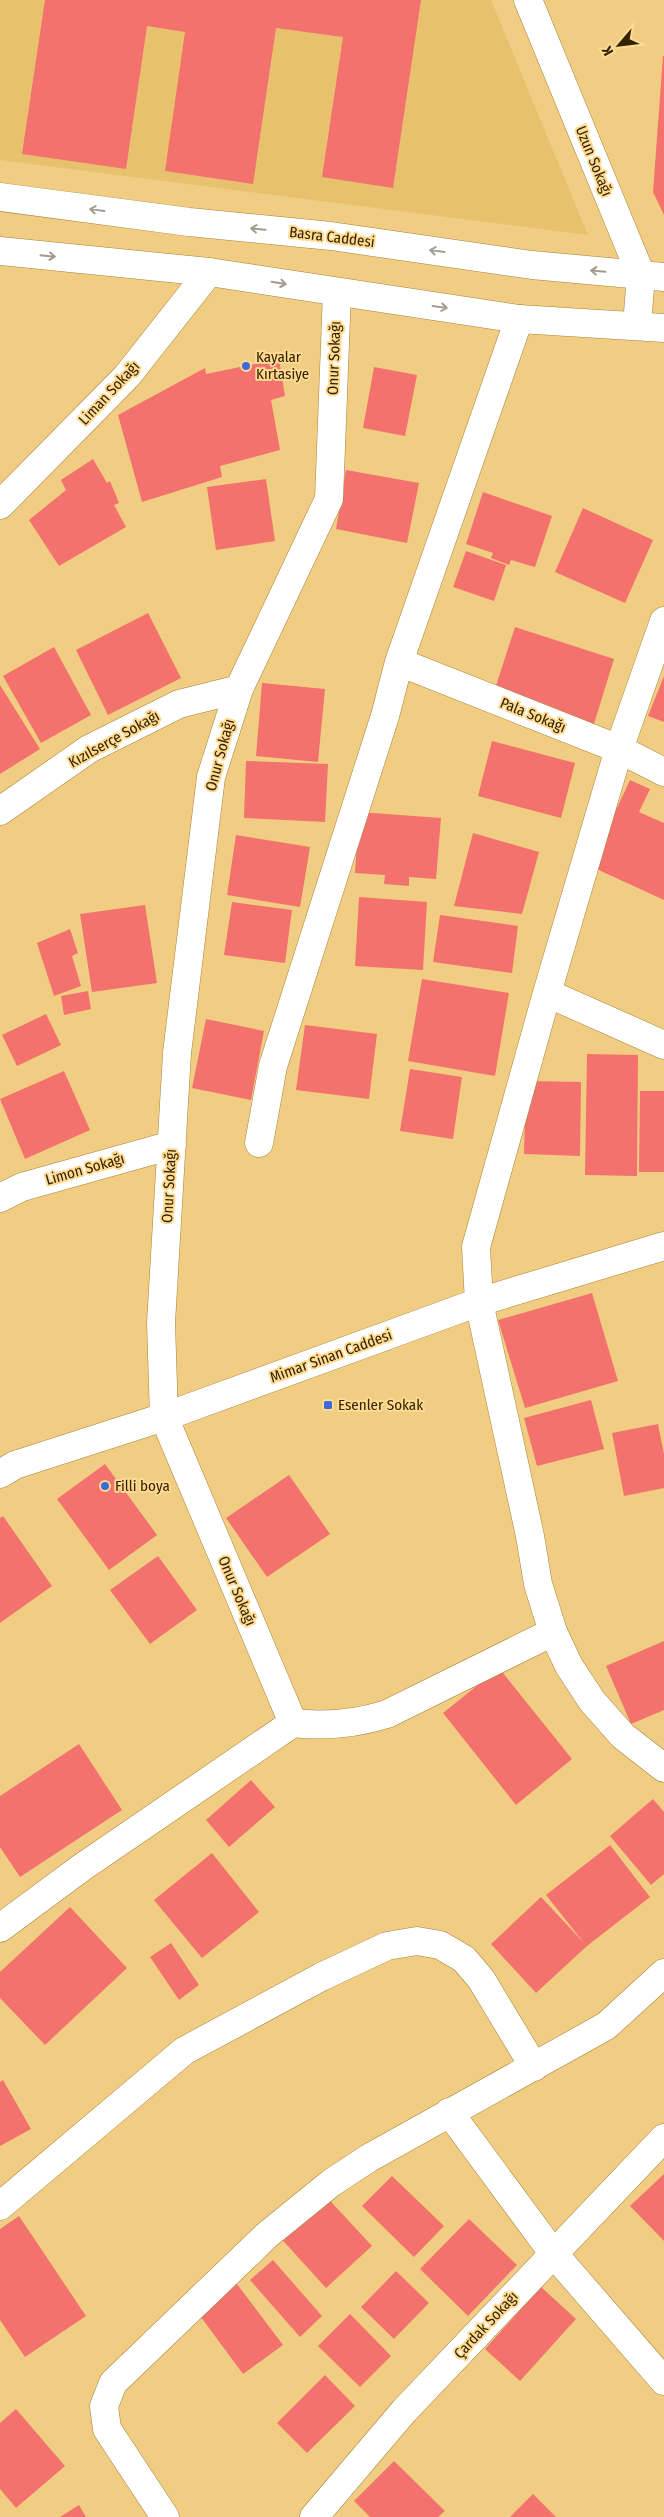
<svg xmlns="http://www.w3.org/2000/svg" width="664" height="2517" font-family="'Fira Sans Condensed',sans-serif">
	<rect width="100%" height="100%" fill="#f1cd83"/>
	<path fill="#e8c16e" d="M0 0H491L588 235 0 160Z"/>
	<path fill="#f3726d" d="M45 0H421L393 188 322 177 343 37 276 28 253 184 165 171 185 32 147 26 126 169 22 154Z
		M663 56H664V215L653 192Z
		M279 359 285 396 271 400 280 450 220 466 222 477 142 502 118 415 205 368 206 374Z
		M374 367 417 375 405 436 363 428Z
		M93 459 107 483 110 481 119 503 114 505 126 527 59 566 29 520 66 490 61 480Z
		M346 470 419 483 407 543 336 529Z
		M266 479 275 541 216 550 207 487Z
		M483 492 552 516 535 567 511 560 509 565 491 558 493 553 466 544Z
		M583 508 653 540 625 603 555 572Z
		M466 551 506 565 494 601 453 587Z
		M148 613 181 678 108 715 76 650Z
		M515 627 614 659 593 727 493 695Z
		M54 647 91 715 41 743 3 676Z
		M664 676V722L648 716Z
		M262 683 325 689 318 762 256 756Z
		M0 685 40 749 0 774Z
		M492 741 575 763 561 818 478 796Z
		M246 761 328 764 325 822 244 818Z
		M630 780 650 789 639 812 664 823V900L590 866Z
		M359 812 441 818 436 879 409 877V886L384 884 385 875 355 873Z
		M473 833 539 852 522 914 454 906Z
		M236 835 310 847 300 907 227 895Z
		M359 897 427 902 423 970 355 966Z
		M232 902 292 910 285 963 224 955Z
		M145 905 157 983 92 992 80 914Z
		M440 915 518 926 512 973 433 962Z
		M70 929 78 953 72 956 81 986 54 996 37 943Z
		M422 979 509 993 495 1076 408 1061Z
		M88 991 91 1009 64 1015 61 996Z
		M46 1014 61 1045 17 1066 2 1035Z
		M206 1019 264 1031 251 1100 192 1088Z
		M305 1025 377 1034 369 1099 296 1090Z
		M587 1054 638 1055 637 1176 585 1175Z
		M410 1069 462 1077 453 1139 400 1131Z
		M64 1071 90 1130 25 1159 0 1099Z
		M526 1081 581 1082 580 1156 524 1154Z
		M640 1091H664V1172H639Z
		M592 1293 618 1381 525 1408 498 1320Z
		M591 1400 604 1449 537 1466 524 1418Z
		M658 1424 664 1454V1488L624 1496 612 1433Z
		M105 1464 157 1535 109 1570 57 1499Z
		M289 1475 330 1534 267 1577 226 1518Z
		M3 1516 52 1586 0 1623V1518Z
		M158 1556 197 1610 150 1644 110 1590Z
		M664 1641V1710L631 1724 606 1666Z
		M499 1668 572 1759 516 1805 443 1713Z
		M79 1744 122 1810 20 1877 0 1847V1796Z
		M251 1780 275 1807 229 1847 206 1820Z
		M653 1799 664 1812V1874L651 1885 610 1836Z
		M610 1845 650 1897 587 1946 536 1993 491 1944 541 1897 584 1943 546 1895Z
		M212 1853 259 1912 202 1958 154 1900Z
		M70 1907 127 1968 45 2045 0 1998V1972Z
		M171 1943 199 1985 179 2000 150 1957Z
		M3 2080 31 2129 0 2146V2082Z
		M664 2174V2241L630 2206Z
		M392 2176 444 2226 414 2257 362 2206Z
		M322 2192 372 2246 326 2288 277 2234Z
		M19 2216 86 2316 25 2357 0 2320V2229Z
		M469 2219 517 2265 468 2316 420 2269Z
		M273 2260 322 2316 300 2337 250 2280Z
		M396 2271 429 2303 394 2339 361 2307Z
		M234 2280 283 2345 243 2374 195 2309Z
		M541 2287 576 2319 520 2381 485 2349Z
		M350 2314 391 2356 360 2387 318 2346Z
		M325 2375 355 2406 307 2453 277 2423Z
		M16 2409 65 2466 16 2508 0 2489V2423Z
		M394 2461 445 2511 438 2517H370L354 2501Z
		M533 2494 556 2517H510Z
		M79 2505 86 2517H60Z"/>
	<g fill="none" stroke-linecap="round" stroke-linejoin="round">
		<defs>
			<path id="minor" d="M528 0 641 275 637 325
				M0 505 127 376 209 272
				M664 621 619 749 547 993 476 1247 479 1302 530 1536 538 1584 553 1632 569 1666 592 1701 623 1736 664 1768
				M399 662 619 749 664 772
				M0 811 89 749 179 704 239 689
				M547 993 664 1045
				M259 1143 273 1066 385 716 399 662 519 319
				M0 1198 22 1187 172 1145
				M0 1474 15 1465 164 1417 479 1302 664 1246
				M293 1723C326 1727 355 1724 387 1714L553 1632
				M0 1928 81 1868 293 1723 164 1417 161 1323 177 1053 211 777 239 689 329 499 337 292
				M449 2112 553 2253 664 2381
				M0 2206 184 2051 321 1977 387 1946 417 1941 440 1945 464 1959 481 1979 534 2067
				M165 2517 107 2429 104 2406 113 2383 267 2235 331 2183 369 2158 606 2026 664 1973
				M314 2517 404 2411 664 2138"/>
			<path id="major" d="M0 197 189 222 331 236 532 265 664 277
				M0 251 209 272 519 319 664 328"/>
		</defs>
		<use href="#minor" stroke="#a58338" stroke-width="29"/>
		<use href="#major" stroke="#a58338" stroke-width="29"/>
		<use href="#minor" stroke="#fff" stroke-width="28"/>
		<use href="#major" stroke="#fff" stroke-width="28"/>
	</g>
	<defs><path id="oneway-shaft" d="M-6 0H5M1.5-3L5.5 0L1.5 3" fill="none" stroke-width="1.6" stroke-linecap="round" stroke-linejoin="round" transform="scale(1.25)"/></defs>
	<g stroke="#a29c8d">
		<use href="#oneway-shaft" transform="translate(97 210) rotate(-172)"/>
		<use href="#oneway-shaft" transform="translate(258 229) rotate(-175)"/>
		<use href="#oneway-shaft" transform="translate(437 251) rotate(-172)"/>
		<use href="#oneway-shaft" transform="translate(48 256) rotate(6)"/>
		<use href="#oneway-shaft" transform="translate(598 271) rotate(-175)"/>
		<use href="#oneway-shaft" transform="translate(279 283) rotate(9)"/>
		<use href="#oneway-shaft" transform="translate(440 307) rotate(8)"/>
	</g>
	<g fill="#3c6adb" stroke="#ffda90" stroke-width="2">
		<circle cx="246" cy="366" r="5"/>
		<rect x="323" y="1400" width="10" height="10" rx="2.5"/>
		<circle cx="105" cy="1486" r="5"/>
	</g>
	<g text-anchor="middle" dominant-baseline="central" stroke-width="4" stroke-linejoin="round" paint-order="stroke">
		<g font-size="15" fill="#302202" stroke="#ffda90">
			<text transform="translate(594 161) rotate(68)">Uzun Sokağı</text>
			<text transform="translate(332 237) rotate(7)">Basra Caddesi</text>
			<text transform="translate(334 358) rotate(-88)">Onur Sokağı</text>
			<text transform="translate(109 393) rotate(-47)">Liman Sokağı</text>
			<text transform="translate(533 715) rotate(22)">Pala Sokağı</text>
			<text transform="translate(114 739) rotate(-29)">Kızılserçe Sokağı</text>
			<text transform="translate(220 755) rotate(-75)">Onur Sokağı</text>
			<text transform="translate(85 1169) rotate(-16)">Limon Sokağı</text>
			<text transform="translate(169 1186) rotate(-87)">Onur Sokağı</text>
			<text transform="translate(331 1356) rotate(-20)">Mimar Sinan Caddesi</text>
			<text transform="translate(237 1591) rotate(67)">Onur Sokağı</text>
			<text transform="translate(486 2325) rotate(-47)">Çardak Sokağı</text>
		</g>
		<g font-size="15" fill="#302202" stroke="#ffda90" text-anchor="start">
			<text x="256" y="357">Kayalar<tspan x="256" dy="17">Kırtasiye</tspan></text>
			<text x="338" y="1405">Esenler Sokak</text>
			<text x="115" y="1486">Filli boya</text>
		</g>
	</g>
	<g transform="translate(619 45) rotate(242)" stroke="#ffda90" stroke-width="4" paint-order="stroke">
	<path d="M0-4L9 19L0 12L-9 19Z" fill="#302202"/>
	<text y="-8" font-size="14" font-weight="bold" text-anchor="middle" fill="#302202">K</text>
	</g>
</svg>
